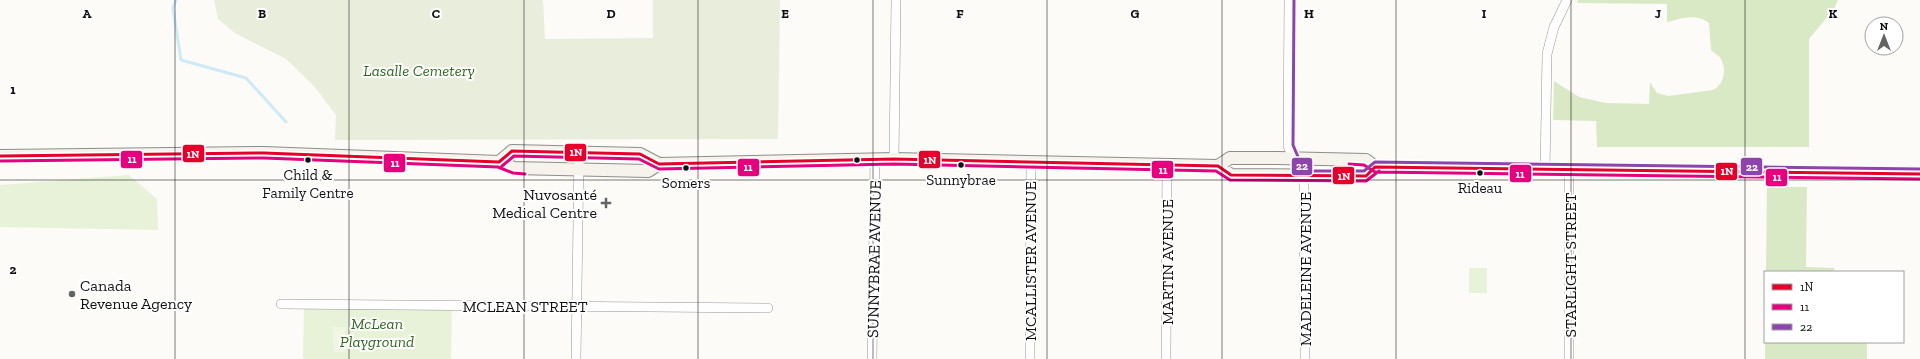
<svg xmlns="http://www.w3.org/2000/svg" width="1920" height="359" font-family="'Zilla Slab',serif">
	<rect width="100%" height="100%" fill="#fcfbf7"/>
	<path fill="#e8f2d8" d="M129 175 157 199 158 230 0 227V185Z
		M1469 268H1487V293H1469Z
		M304 306H452L451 359H303Z"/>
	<path fill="#d9e9c6" d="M1578 0H1838L1834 9 1809 39V147H1597L1596 121 1553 120 1554 81 1579 97 1606 103 1649 104 1650 82 1657 93 1668 96 1713 90C1724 85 1727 69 1721 59 1719 56 1713 52 1711 50L1709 23C1696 13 1682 18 1667 22V4L1577 3Z
		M1767 187H1807L1806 267 1834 268V272H1766Z
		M1765 342H1867V359H1765Z"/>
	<path fill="#e9eddb" d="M214 0H543L545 39 653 38V0H780L778 139 335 140 336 115 314 86 286 59 235 33 218 19Z"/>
	<path fill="#f0f6e1" d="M333 327H345V352H334Z"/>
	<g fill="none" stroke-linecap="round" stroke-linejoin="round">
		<path stroke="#ceeaf6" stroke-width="3" d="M176 0 173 8 181 60 246 78 286 122"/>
		<defs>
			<path id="minor" d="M1289 0 1288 146 1304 184 1305 359
				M894 159 896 0
				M1545 171 1547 54 1554 27 1567 0
				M1569 171V359
				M281 304 768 308
				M576 359 579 152
				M872 359 875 159
				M1030 359 1031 162
				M1166 359 1167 165"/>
			<path id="secondary" d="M0 156 264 153 499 162 514 168 648 171 659 164
				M499 162 512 151 640 154 659 164 894 159 1218 166 1231 175 1366 176 1375 167
				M1218 166 1230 158H1278L1366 160 1375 167 1920 174"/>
		</defs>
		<use href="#minor" stroke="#979695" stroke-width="10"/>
		<use href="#secondary" stroke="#8d8d8b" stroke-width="14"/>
		<use href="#minor" stroke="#fffefe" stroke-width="9"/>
		<use href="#secondary" stroke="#f5f3ec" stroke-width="12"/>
		<defs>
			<path id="bus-1" d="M0 156 264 153 499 162 512 151 640 154 659 164 894 159 1218 166 1231 175 1366 176 1375 167 1920 174"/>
			<path id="bus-2" d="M0 161 264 158 498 167 513 173 525 174
				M1349 164 1364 165 1375 172 1920 179
				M502 166 514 156 639 159 659 169 894 164 1216 171 1230 180 1366 181 1379 171"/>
			<path id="bus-3" d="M1294 0 1293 145 1304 171H1364L1375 162 1920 169"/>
		</defs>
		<use href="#bus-1" stroke="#fff" stroke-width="6"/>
		<use href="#bus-2" stroke="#fff" stroke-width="6"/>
		<use href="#bus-3" stroke="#fff" stroke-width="6"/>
		<use href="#bus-1" stroke="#e4002b" stroke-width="3"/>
		<use href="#bus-2" stroke="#e5007d" stroke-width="3"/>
		<use href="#bus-3" stroke="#8e44ad" stroke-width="3"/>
	</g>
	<path fill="none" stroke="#111" stroke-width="1" stroke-opacity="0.55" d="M175 0V359M349 0V359M524 0V359M698 0V359M873 0V359M1047 0V359M1222 0V359M1396 0V359M1571 0V359M1745 0V359M0 180H1920"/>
	<g fill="#111" stroke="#fff" stroke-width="1.5">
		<circle cx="308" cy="160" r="3.5"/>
		<circle cx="857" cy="160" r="3.5"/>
		<circle cx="961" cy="165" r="3.5"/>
		<circle cx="686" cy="168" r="3.5"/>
		<circle cx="1480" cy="173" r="3.5"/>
	</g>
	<g fill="#636362" stroke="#fff" stroke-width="1.5">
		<path d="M604 197h4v4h4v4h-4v4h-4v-4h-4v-4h4z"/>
		<circle cx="72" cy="294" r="4"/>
	</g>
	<g text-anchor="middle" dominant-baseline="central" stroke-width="4" stroke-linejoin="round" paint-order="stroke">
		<g font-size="15" fill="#111" stroke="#fff">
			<text x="308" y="175">Child &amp;<tspan x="308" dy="18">Family Centre</tspan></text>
			<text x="961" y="180">Sunnybrae</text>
			<text x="686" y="183">Somers</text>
			<text x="1480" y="188">Rideau</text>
		</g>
		<g font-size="16" font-style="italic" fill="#336821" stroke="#fff">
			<text x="419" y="70">Lasalle Cemetery</text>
			<text x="377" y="323">McLean<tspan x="377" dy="18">Playground</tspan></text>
		</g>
		<g font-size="16" fill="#111" stroke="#fff" text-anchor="end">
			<text x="597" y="194">Nuvosanté<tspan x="597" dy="18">Medical Centre</tspan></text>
			<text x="80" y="285" text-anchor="start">Canada<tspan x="80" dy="18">Revenue Agency</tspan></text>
		</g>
		<g font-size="16" fill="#111" stroke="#fff">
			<text transform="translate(874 259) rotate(-89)">SUNNYBRAE AVENUE</text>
			<text transform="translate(1030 261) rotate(-90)">MCALLISTER AVENUE</text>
			<text transform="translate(1167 262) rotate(-90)">MARTIN AVENUE</text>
			<text transform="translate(1570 265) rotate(-90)">STARLIGHT STREET</text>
			<text transform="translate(1305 269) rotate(-90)">MADELEINE AVENUE</text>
			<text x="525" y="306">MCLEAN STREET</text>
		</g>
	</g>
	<g font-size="13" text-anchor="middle" font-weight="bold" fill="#111" stroke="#fff" stroke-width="4" stroke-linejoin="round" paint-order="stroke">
		<text x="87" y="18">A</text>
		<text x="262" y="18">B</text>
		<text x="436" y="18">C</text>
		<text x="611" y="18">D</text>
		<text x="785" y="18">E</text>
		<text x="960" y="18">F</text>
		<text x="1135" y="18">G</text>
		<text x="1309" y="18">H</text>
		<text x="1484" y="18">I</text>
		<text x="1658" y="18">J</text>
		<text x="1833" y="18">K</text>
		<text x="13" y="94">1</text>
		<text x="13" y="274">2</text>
	</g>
	<g stroke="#fff" stroke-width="1.5">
		<rect x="564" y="143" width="23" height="19" rx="4" fill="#e4002b"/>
		<rect x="182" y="144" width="23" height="19" rx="4" fill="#e4002b"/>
		<rect x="120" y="150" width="23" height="19" rx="4" fill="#e5007d"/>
		<rect x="918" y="150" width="23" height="19" rx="4" fill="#e4002b"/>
		<rect x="383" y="153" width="23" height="20" rx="4" fill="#e5007d"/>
		<rect x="1291" y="157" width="22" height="19" rx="4" fill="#8e44ad"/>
		<rect x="1740" y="157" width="23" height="19" rx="4" fill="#8e44ad"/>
		<rect x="737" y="158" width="23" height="19" rx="4" fill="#e5007d"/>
		<rect x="1151" y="160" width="23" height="19" rx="4" fill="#e5007d"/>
		<rect x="1715" y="162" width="23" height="19" rx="4" fill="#e4002b"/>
		<rect x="1509" y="164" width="23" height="19" rx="4" fill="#e5007d"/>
		<rect x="1332" y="166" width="23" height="19" rx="4" fill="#e4002b"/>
		<rect x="1765" y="168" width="23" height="19" rx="4" fill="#e5007d"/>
	</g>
	<g font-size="11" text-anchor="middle" font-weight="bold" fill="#fff">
		<text x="576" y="156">1N</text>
		<text x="193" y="158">1N</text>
		<text x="132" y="163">11</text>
		<text x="930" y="164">1N</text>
		<text x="395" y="167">11</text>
		<text x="1302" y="170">22</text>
		<text x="1752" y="171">22</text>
		<text x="748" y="171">11</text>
		<text x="1163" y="174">11</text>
		<text x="1727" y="175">1N</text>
		<text x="1520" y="178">11</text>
		<text x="1344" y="180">1N</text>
		<text x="1777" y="181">11</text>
	</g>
	<rect x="1764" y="271" width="140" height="72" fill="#ffffff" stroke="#a0a0a0"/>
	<rect x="1772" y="284" width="20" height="6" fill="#e4002b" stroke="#a0a0a0"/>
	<text x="1800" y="291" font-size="12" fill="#111111">1N</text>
	<rect x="1772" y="304" width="20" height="6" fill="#e5007d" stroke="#a0a0a0"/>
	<text x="1800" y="311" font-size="12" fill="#111111">11</text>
	<rect x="1772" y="324" width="20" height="6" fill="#8e44ad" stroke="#a0a0a0"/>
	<text x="1800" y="331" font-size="12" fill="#111111">22</text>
	<g transform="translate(1884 36)"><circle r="19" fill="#ffffff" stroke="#a0a0a0"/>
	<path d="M0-3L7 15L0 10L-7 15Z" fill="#636362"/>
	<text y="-6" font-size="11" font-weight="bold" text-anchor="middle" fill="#111111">N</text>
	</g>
</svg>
